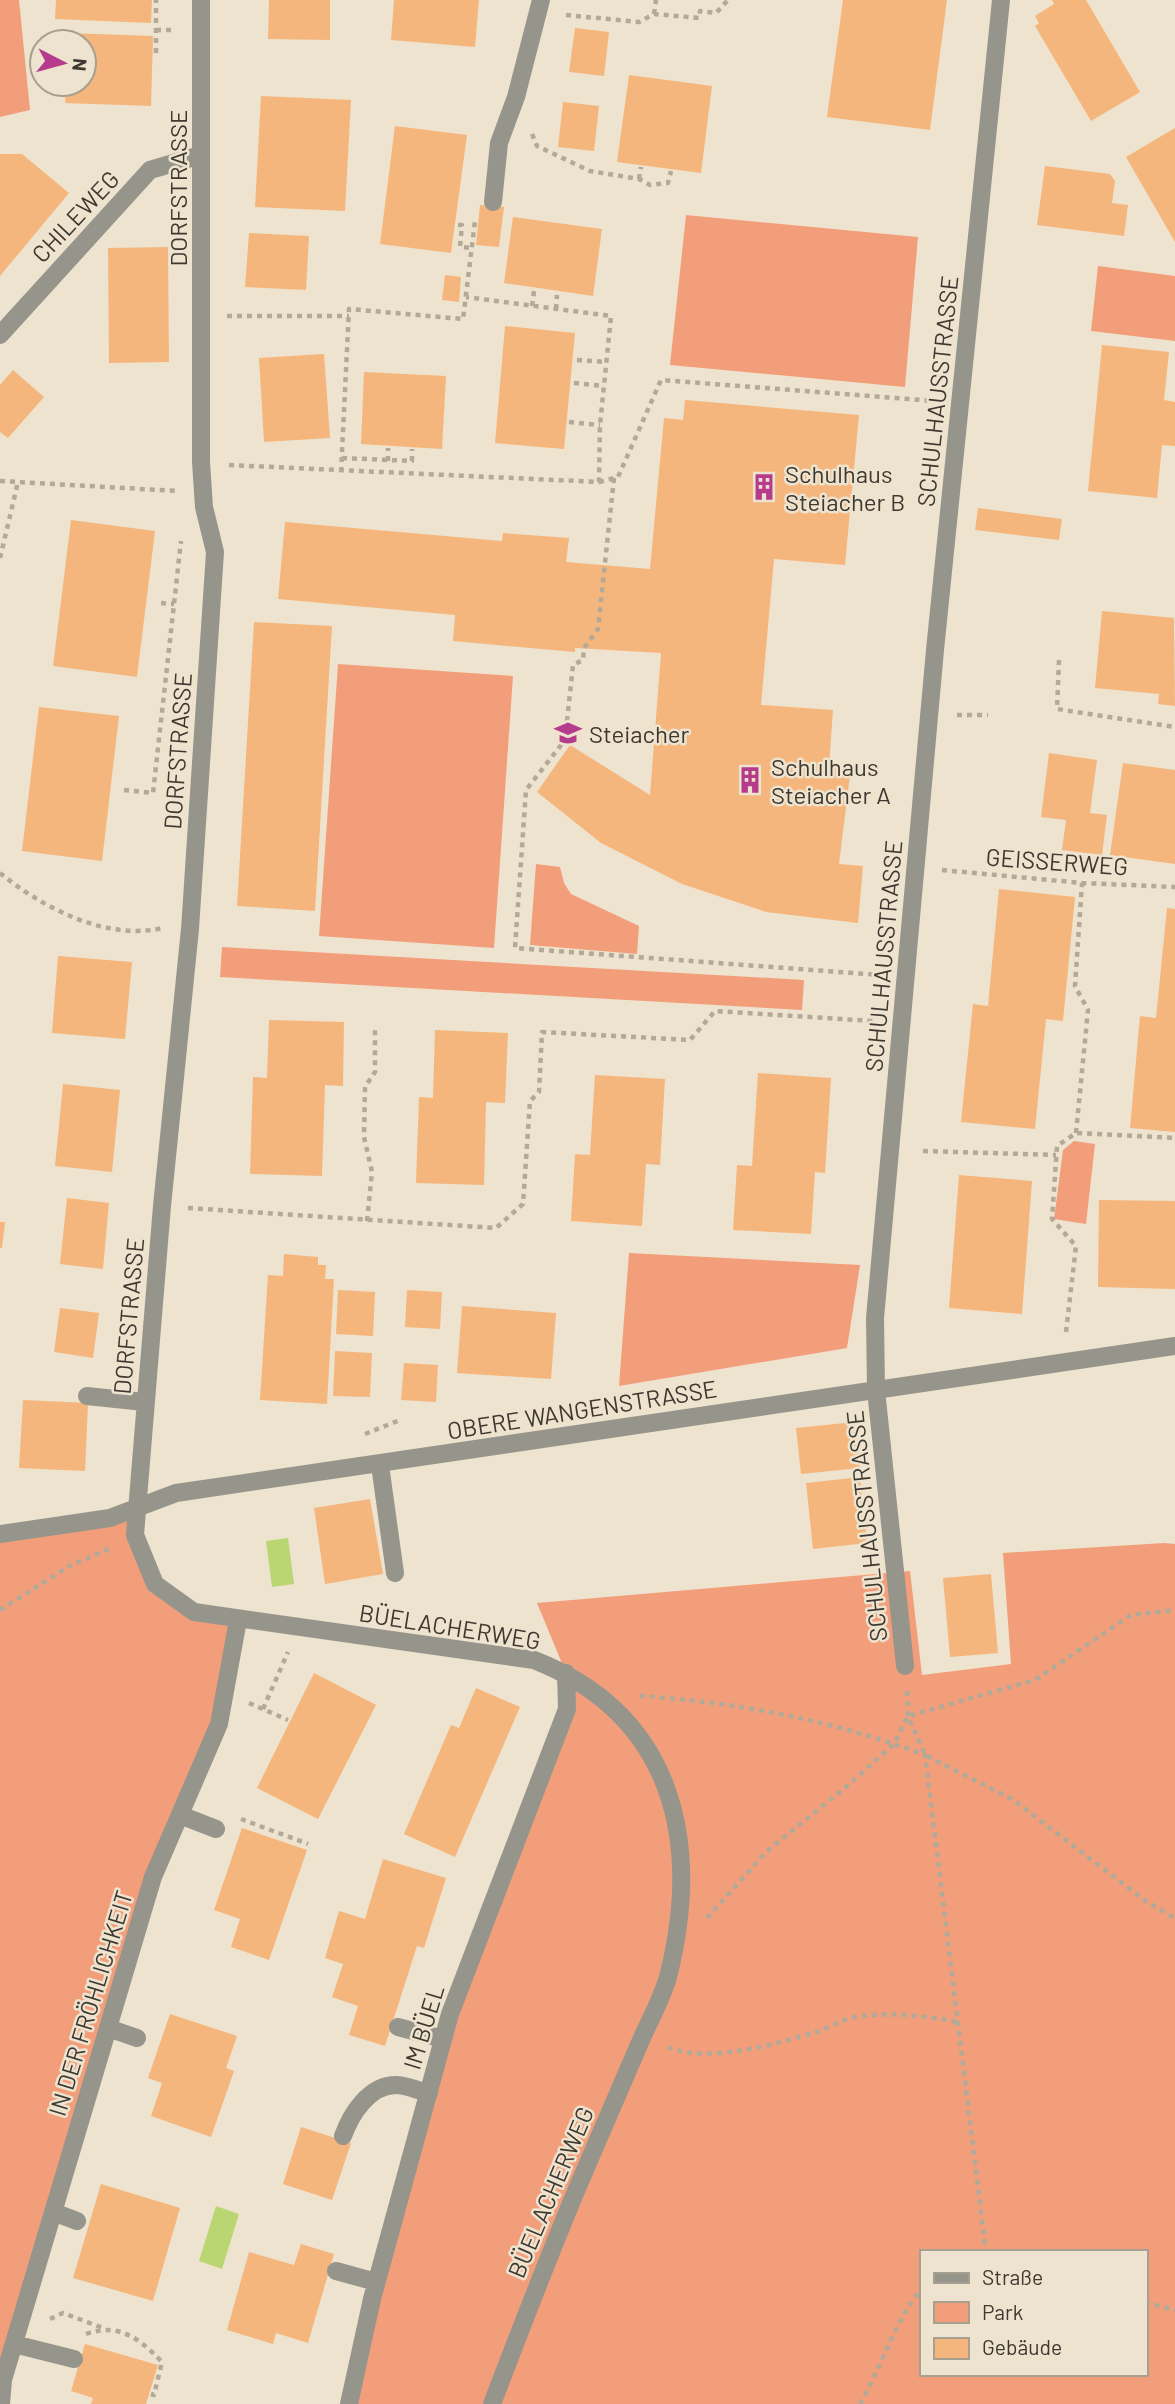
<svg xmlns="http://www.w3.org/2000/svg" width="1175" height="2404" font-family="Barlow,sans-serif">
	<rect width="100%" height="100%" fill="#eee3ce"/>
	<path fill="#f39e7b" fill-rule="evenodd" d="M0 0H19L30 110 0 117Z
		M686 215 918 237 905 387 670 365Z
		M1098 266 1175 276V341L1091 331Z
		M338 664 513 676 494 948 319 936Z
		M536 864 560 867 564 883 571 894 639 926 637 954 530 945Z
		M222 947 804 980 802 1010 220 977Z
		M1074 1141 1095 1144 1086 1224 1054 1219 1063 1150Z
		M629 1253 860 1265 847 1348 619 1386Z
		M139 1505 135 1535 155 1584 194 1612 238 1620 231 1668 153 1877 0 2404V1534Z
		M1164 1543 1175 1544V2404H349L450 2014 567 1709 566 1673 537 1603 910 1571 922 1675 1011 1664 1003 1553ZM921 2252H1145V2374H921Z"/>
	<path fill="#bad672" d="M288 1538 294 1584 272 1587 266 1541Z
		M216 2206 239 2214 222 2269 199 2261Z"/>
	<path fill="#f5b67d" d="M56 0H152L151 23 55 19Z
		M269 0H330V40L268 39Z
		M394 0H479L475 47 391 40Z
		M843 0H947L930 130 827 117Z
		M1052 0H1086L1140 92 1091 121 1035 26 1039 23 1035 16 1054 4Z
		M575 28 609 32 604 76 569 72Z
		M67 33 153 36 151 106 65 103 66 84H84V42H67Z
		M629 75 712 86 701 173 617 162Z
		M261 96 351 100 345 211 255 207Z
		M563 102 599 106 594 151 558 147Z
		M395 126 467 135 451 253 380 244Z
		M1175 128V242L1126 157Z
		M0 154H22L69 193 0 276Z
		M1045 166 1110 174 1115 181 1112 203 1128 205 1124 236 1037 225Z
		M480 205 504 207 499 247 476 245Z
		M513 217 602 229 593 296 504 283Z
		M249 233 309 236 306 290 245 287Z
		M168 247 169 362 109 363 108 248Z
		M445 275 461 277 459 302 442 300Z
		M505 326 575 333 564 449 495 443Z
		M1102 345 1169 352 1164 400 1175 402V446L1162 445 1157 498 1088 491Z
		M324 354 330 438 264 442 259 358Z
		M13 370 44 397 8 438 0 432V385Z
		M364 372 446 376 442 449 361 444Z
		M685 400 859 415 845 565 774 559 761 705 833 710 829 766 851 767 839 864 863 866 858 923 766 912 682 884 601 843 537 792 570 745 650 795 661 653 575 648V652L453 641 455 615 278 599 285 522 502 541 503 533 569 538 566 562 650 569 664 418 683 420Z
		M978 508 1062 519 1059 540 975 530Z
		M71 520 155 531 137 677 53 666Z
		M1102 611 1174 618 1175 706 1158 704 1159 694 1095 688Z
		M254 622 332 626 315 911 237 906Z
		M39 707 119 716 102 861 22 851Z
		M1049 753 1097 760 1090 813 1107 815 1102 855 1062 850 1066 820 1041 817Z
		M1123 763 1175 770V864L1110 855Z
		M999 889 1075 897 1063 1021 1046 1019 1035 1129 961 1122 973 1004 988 1006Z
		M1167 908 1175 909V1132L1130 1128 1140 1016 1156 1018Z
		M58 956 132 962 125 1039 52 1033Z
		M269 1020 344 1022 343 1086 325 1085 322 1176 250 1174 253 1077 267 1078Z
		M435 1030 508 1033 505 1103 486 1102 484 1185 416 1183 419 1097 433 1098Z
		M758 1073 831 1078 825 1173 815 1172 811 1234 733 1230 737 1165 752 1166Z
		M595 1075 665 1079 660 1165 646 1164 642 1226 571 1221 575 1154 590 1155Z
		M63 1084 120 1090 112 1172 55 1166Z
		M959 1175 1032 1181 1022 1314 949 1308Z
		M67 1198 109 1203 103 1269 60 1264Z
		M1099 1200 1175 1201V1289L1098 1287Z
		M0 1222H5L2 1248H0Z
		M284 1254 318 1257V1265H326L325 1279H334L327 1404 260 1400 268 1275 283 1276Z
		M338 1290 375 1292 373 1336 336 1334Z
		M407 1290 442 1292 440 1329 405 1327Z
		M462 1306 556 1313 551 1379 457 1373Z
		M60 1308 99 1313 93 1358 54 1352Z
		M335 1351 372 1353 370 1397 333 1396Z
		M404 1363 438 1365 436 1402 401 1400Z
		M23 1400 88 1403 85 1471 19 1468Z
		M855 1422 860 1468 801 1474 796 1428Z
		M860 1477 867 1543 813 1549 806 1483Z
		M370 1499 383 1574 325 1584 314 1508Z
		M991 1574 998 1653 950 1657 943 1578Z
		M314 1673 376 1705 318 1819 257 1788Z
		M476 1688 520 1707 455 1857 404 1834 451 1725 459 1728Z
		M242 1828 307 1850 269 1960 231 1947 240 1919 214 1910Z
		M383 1859 446 1878 424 1948 417 1946 385 2046 349 2035 358 2006 332 1997 343 1964 325 1958 339 1911 365 1919Z
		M170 2014 237 2036 226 2068 234 2071 211 2137 151 2116 162 2083 148 2078Z
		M301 2127 351 2143 332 2200 283 2184Z
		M101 2184 180 2208 153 2301 73 2278Z
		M301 2244 334 2254 308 2343 276 2333 273 2344 227 2330 249 2252 294 2265Z
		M85 2344 158 2365 146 2404H91L93 2398 71 2391Z"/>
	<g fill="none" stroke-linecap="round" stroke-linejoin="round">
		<path stroke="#b2a998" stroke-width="4.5" stroke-dasharray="5 5" stroke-linecap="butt" d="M654 14 656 0
			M566 15 639 22 654 14 699 18 700 11 716 13 728 0
			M156 30H173
			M156 53V0
			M532 134 537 146 590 171 639 179 650 185 668 183 671 171
			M639 179 641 167
			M458 225H462L460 247 471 248
			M532 306 534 291
			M556 309 557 295
			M227 316H349
			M577 360 607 362
			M574 383 604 386
			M569 422 600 425
			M342 458 412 461V449
			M388 461V448
			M229 465 599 482 600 425 611 316 466 297
			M341 472 349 309 463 319 475 221
			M614 478 598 629 584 648 583 660 573 665 565 740 526 790 515 948 880 975
			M0 481 177 491
			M599 482 618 477 661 380 935 401
			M0 558 18 482
			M161 603 174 604
			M1059 660 1057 709 1175 727
			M957 715H988
			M124 790 153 793 181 541
			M942 870 1082 883 1175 887
			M0 873C43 908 106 941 163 928
			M1076 1133 1088 1010 1075 986 1082 883
			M923 1151 1056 1155
			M188 1208 496 1228 523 1204 530 1101 539 1092 542 1032 690 1040 715 1011 873 1021
			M367 1221 372 1172 364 1137 365 1087 375 1072V1030
			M1066 1332 1076 1246 1052 1219 1057 1146 1076 1133 1175 1138
			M365 1434 400 1420
			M0 1610 71 1565 109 1549
			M907 1691 908 1716 925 1755 1012 1799 1147 1902 1175 1918
			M640 1696C736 1702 835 1721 925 1755L986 2252
			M249 1703 288 1720
			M263 1709 288 1652
			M241 1819 308 1844
			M707 1918 767 1851 846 1787 894 1744 908 1716 1035 1680 1131 1615 1175 1610
			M668 2047C706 2064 777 2044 816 2032 831 2027 846 2017 862 2016 893 2012 927 2016 958 2022
			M1145 2302 1175 2310
			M50 2319 63 2313 103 2328
			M86 2334C119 2322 140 2339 162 2362L154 2395 151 2394
			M860 2404C879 2372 898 2314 921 2290"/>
		<path stroke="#96958c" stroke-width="18" d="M201 0V462L204 507 215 552 190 929 162 1206 135 1535 155 1584 194 1612 534 1660C674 1715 702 1842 668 1977 662 1998 650 2020 641 2040 621 2086 602 2131 582 2177 550 2252 521 2328 492 2404
			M493 202 499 143 516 97 541 0
			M0 335 150 170 201 155
			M87 1396 144 1402
			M380 1465 395 1573
			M0 1534 110 1518 176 1493 1175 1346
			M905 1666 876 1390 875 1318 935 650 1001 0
			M180 1815 216 1829
			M398 2027 443 2039
			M108 2028 137 2038
			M343 2136C351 2114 369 2085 396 2085 406 2085 419 2091 429 2093
			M53 2212 77 2221
			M336 2271 376 2282
			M14 2344 74 2359
			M1 2404 3 2380 153 1877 219 1724 238 1620
			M349 2404 372 2299 450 2014 567 1709 566 1673"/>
	</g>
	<defs>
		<symbol id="building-bare" viewBox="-9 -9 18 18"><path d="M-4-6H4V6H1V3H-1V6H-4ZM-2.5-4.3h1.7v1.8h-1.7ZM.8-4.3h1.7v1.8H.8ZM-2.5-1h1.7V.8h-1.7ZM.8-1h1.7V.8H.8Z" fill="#b63b8c" stroke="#eee3ce" stroke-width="2.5" paint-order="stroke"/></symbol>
		<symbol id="school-bare" viewBox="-9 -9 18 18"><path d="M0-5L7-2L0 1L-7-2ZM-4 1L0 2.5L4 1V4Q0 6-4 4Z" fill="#b63b8c" stroke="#eee3ce" stroke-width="2.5" paint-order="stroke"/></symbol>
	</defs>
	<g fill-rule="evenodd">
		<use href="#building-bare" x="745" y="468" width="38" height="38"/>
		<use href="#school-bare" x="549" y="714" width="38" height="38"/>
		<use href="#building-bare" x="731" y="761" width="38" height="38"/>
	</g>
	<g text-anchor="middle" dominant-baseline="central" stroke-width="5" stroke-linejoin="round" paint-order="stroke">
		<g font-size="24" fill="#3d3830" stroke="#eee3ce">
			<text transform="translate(177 188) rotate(-90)">DORFSTRASSE</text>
			<text transform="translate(75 216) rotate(-47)">CHILEWEG</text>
			<text transform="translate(937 391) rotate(-84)">SCHULHAUSSTRASSE</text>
			<text transform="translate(177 751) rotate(-86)">DORFSTRASSE</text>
			<text transform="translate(1057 861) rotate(4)">GEISSERWEG</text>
			<text transform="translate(883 956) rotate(-85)">SCHULHAUSSTRASSE</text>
			<text transform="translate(128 1316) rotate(-85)">DORFSTRASSE</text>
			<text transform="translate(582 1409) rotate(-9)">OBERE WANGENSTRASSE</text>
			<text transform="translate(866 1526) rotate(-96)">SCHULHAUSSTRASSE</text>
			<text transform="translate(450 1626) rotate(9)">BÜELACHERWEG</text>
			<text transform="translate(90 2003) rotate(-73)">IN DER FRÖHLICHKEIT</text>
			<text transform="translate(423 2027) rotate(-73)">IM BÜEL</text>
			<text transform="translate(550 2192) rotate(-67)">BÜELACHERWEG</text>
		</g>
		<g font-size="24" fill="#3d3830" stroke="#eee3ce" text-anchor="start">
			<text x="785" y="473">Schulhaus<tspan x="785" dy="28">Steiacher B</tspan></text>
			<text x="589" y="733">Steiacher</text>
			<text x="771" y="766">Schulhaus<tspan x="771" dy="28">Steiacher A</tspan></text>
		</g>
	</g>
	<rect x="920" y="2250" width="228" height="126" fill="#eee3ce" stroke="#a79f8f" stroke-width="2"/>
	<rect x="934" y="2273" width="35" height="10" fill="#96958c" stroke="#a79f8f" stroke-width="2"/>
	<text x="982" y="2285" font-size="21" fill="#3d3830">Straße</text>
	<rect x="934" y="2302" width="35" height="21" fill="#f39e7b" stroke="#a79f8f" stroke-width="2"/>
	<text x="982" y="2320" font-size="21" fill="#3d3830">Park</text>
	<rect x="934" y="2338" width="35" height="21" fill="#f5b67d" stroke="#a79f8f" stroke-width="2"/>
	<text x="982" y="2355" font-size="21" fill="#3d3830">Gebäude</text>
	<g transform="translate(63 63) rotate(96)"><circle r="33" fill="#eee3ce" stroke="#a79f8f" stroke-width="2"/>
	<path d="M0-5L12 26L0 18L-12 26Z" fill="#b63b8c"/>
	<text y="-10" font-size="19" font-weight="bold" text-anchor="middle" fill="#3d3830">N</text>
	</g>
</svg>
